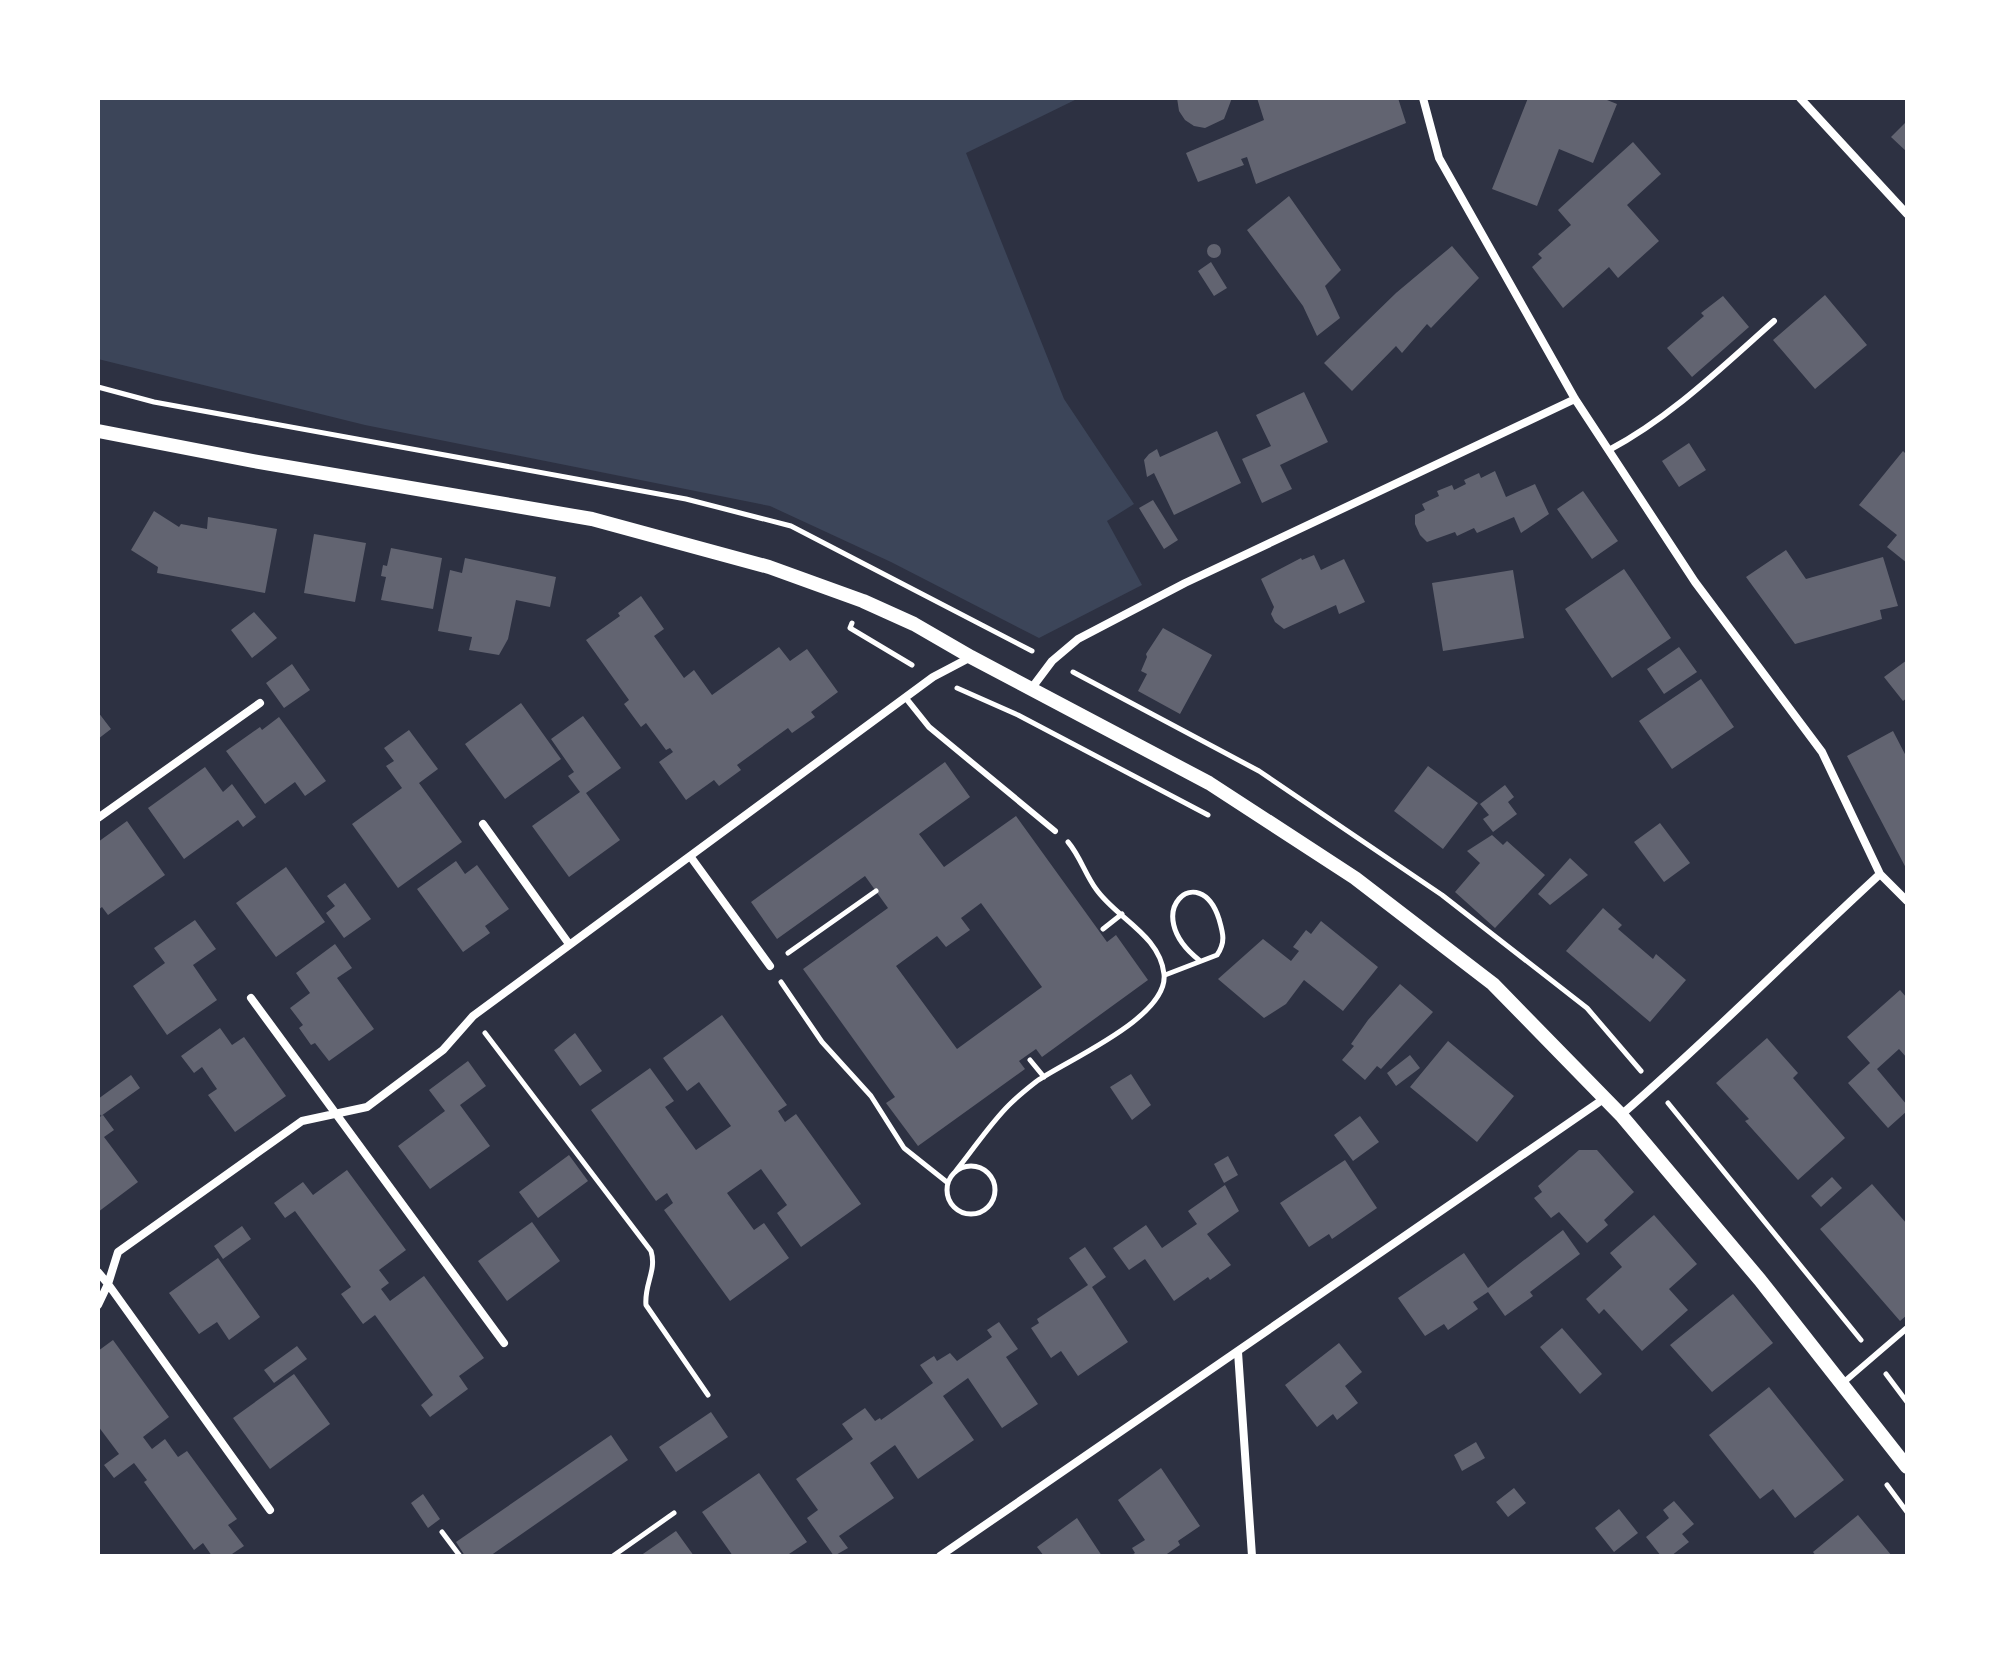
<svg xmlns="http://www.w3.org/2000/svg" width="2005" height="1654" font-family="Barlow,sans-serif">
	<rect width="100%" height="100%" fill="#2d3142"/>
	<path fill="#3c4559" d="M98 98H1079L966 153 1064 399 1134 504 1107 521 1142 585 1039 638 891 562 770 506 365 425 98 359Z"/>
	<path fill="#626471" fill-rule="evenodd" d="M1177 98H1232L1224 119 1205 128 1194 126 1185 120 1179 111Z
		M1257 98H1398L1406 123 1256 184 1247 157 1241 159 1244 165 1198 182 1186 153 1264 120Z
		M1528 98H1602L1617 104 1593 163 1559 149 1537 206 1492 189Z
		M1907 121V152L1891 137Z
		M1633 142 1661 174 1627 205 1659 241 1618 278 1609 267 1563 308 1532 267 1542 258 1538 254 1571 225 1558 210Z
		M1289 196 1341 270 1325 286 1340 318 1317 336 1303 306 1247 230Z
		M1207 251a7 7 0 1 1 14 0a7 7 0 1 1-14 0Z
		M1452 246 1479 278 1431 328 1427 324 1402 353 1396 346 1352 391 1324 363 1396 293Z
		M1211 262 1227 288 1214 296 1198 271Z
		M1825 295 1867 345 1815 389 1773 340Z
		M1723 296 1749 327 1692 377 1667 348 1704 316 1701 313Z
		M1304 392 1328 442 1280 465 1292 489 1262 503 1242 459 1271 446 1256 415Z
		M1217 431 1241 483 1174 515 1154 473 1147 477 1144 460 1149 454 1157 449 1160 457Z
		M1689 443 1706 470 1679 487 1662 461Z
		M1903 451 1907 455V563L1887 547 1897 535 1859 505Z
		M1495 471 1506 497 1535 484 1549 514 1521 533 1514 517 1477 533 1474 528 1457 536 1455 532 1427 542 1420 535 1415 524V515L1425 510 1422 504 1439 496 1437 491 1452 485 1454 490 1466 484 1464 480 1479 473 1481 478Z
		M1583 491 1618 541 1592 559 1557 509Z
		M1153 500 1178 540 1164 549 1139 508Z
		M154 511 179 527 181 524 207 529 208 517 277 529 265 593 157 573 158 567 131 550Z
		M314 534 366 543 355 602 304 593Z
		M391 548 442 558 433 609 381 600 386 577 381 576 383 565 387 566Z
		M1786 550 1806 579 1883 557 1898 606 1880 610 1882 619 1795 644 1746 577Z
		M1314 555 1321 570 1344 559 1365 602 1339 614 1336 605 1284 629 1275 622 1271 614 1274 607 1261 579 1301 558 1302 560Z
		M465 558 556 577 550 607 516 600 508 639 499 655 469 650 472 637 438 631 450 570 462 573Z
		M1624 569 1671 638 1612 678 1565 609Z
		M1513 570 1524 638 1443 651 1432 583Z
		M641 596 664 629 654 636 684 678 694 670 712 695 779 647 790 661 807 649 838 692 811 712 815 717 792 733 788 728 737 765 741 770 719 786 714 780 686 800 659 762 673 752 670 748 666 750 646 723 641 727 624 704 629 700 586 640 620 616 618 613Z
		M254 612 277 638 252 658 231 630Z
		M1163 628 1212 655 1180 714 1138 691 1147 674 1141 671 1147 657 1146 654Z
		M1679 647 1697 672 1664 694 1647 669Z
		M1907 660V698L1903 701 1884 677Z
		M292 664 310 690 284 708 266 683Z
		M1701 679 1734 727 1672 769 1639 721Z
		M521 703 561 759 505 799 465 744Z
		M98 712 111 729 98 739Z
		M583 716 621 768 586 793 620 840 569 877 532 826 580 792 568 776 574 772 551 739Z
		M279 717 326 781 305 796 295 782 265 804 226 751 260 727 262 730Z
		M409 730 438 769 419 783 462 842 398 888 352 824 402 788 386 766 394 761 384 748Z
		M1893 731 1907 758V870L1847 756Z
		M945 762 970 797 919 834 944 867 1016 816 1107 942 1116 935 1148 980 1042 1057 1036 1049 1019 1061 1025 1069 918 1146 886 1103 895 1097 803 969 888 908 865 876 777 939 751 902ZM981 903 1042 987 957 1049 896 966 937 936 946 947 970 930 961 918Z
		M1428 766 1478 803 1443 849 1394 811Z
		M205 767 223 792 232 784 256 817 243 827 238 820 184 859 148 808Z
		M1505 785 1514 797 1508 802 1517 814 1493 832 1483 819 1489 815 1480 804Z
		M127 821 165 875 108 915 102 907 98 910V842Z
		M1660 823 1690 863 1664 882 1634 842Z
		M1492 835 1503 845 1507 841 1545 875 1495 928 1455 892 1480 863 1467 851Z
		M1570 858 1588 875 1550 905 1538 894Z
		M456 861 465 874 477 865 509 909 485 926 490 933 463 952 417 889Z
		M286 867 325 922 276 957 236 903Z
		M345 883 371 919 344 938 326 913 335 906 327 896Z
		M1603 908 1622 925 1618 929 1653 959 1656 954 1686 980 1650 1022 1566 951Z
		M195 920 216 949 193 965 217 1000 167 1035 133 986 165 963 154 948Z
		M1321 921 1378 967 1343 1011 1304 980 1286 1004 1264 1018 1218 979 1263 939 1291 961 1299 951 1293 947 1306 930 1311 934Z
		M335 944 352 968 337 978 374 1029 329 1061 315 1043 311 1045 299 1028 303 1025 290 1008 310 993 296 973Z
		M1400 984 1433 1012 1381 1069 1377 1066 1365 1080 1342 1060 1354 1046 1351 1044 1368 1020Z
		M1900 990 1907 998V1058L1899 1049 1877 1069 1907 1105V1111L1888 1128 1848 1083 1870 1063 1847 1037Z
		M722 1015 787 1105 778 1111 785 1122 796 1114 861 1204 801 1247 777 1213 787 1205 761 1169 727 1193 754 1230 764 1223 789 1258 730 1301 664 1210 673 1203 667 1193 656 1201 591 1110 650 1068 674 1101 665 1107 696 1150 731 1126 699 1082 687 1091 663 1058Z
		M220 1028 232 1045 244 1037 286 1096 235 1132 208 1095 217 1089 202 1067 194 1073 181 1056Z
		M575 1033 602 1071 580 1086 554 1050Z
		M1767 1038 1798 1073 1793 1078 1845 1138 1798 1180 1745 1121 1749 1119 1716 1083Z
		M1448 1041 1514 1096 1477 1142 1410 1087Z
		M1410 1055 1420 1068 1396 1086 1387 1073Z
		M468 1061 486 1086 460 1105 490 1146 430 1189 398 1146 445 1111 429 1090Z
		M1131 1074 1151 1105 1132 1120 1110 1087Z
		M131 1075 140 1088 101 1116 98 1111V1099Z
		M103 1115 114 1130 104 1137 138 1182 98 1212V1118Z
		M1360 1116 1379 1142 1353 1161 1334 1135Z
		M1579 1150H1597L1634 1192 1604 1220 1608 1225 1587 1243 1559 1212 1551 1218 1534 1198 1542 1192 1538 1186Z
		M569 1155 588 1181 538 1218 519 1192Z
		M1228 1156 1238 1175 1224 1183 1214 1164Z
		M1345 1160 1377 1208 1332 1239 1329 1234 1309 1247 1280 1203Z
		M347 1170 406 1250 379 1270 389 1283 381 1289 390 1301 424 1276 484 1358 459 1376 468 1389 430 1417 421 1405 433 1395 375 1315 363 1324 341 1294 351 1287 295 1211 285 1218 274 1203 303 1182 313 1195Z
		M1832 1177 1842 1188 1821 1207 1811 1196Z
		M1872 1184 1907 1224V1315L1900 1321 1820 1229Z
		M1225 1185 1239 1211 1207 1234 1231 1265 1210 1280 1208 1277 1174 1301 1145 1259 1129 1270 1113 1248 1146 1225 1162 1248 1197 1224 1188 1211Z
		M1654 1215 1697 1264 1669 1289 1688 1310 1642 1351 1604 1309 1599 1314 1586 1299 1622 1267 1610 1253Z
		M532 1222 560 1261 507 1301 478 1261Z
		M242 1226 251 1239 223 1259 214 1246Z
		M1563 1230 1580 1254 1530 1292 1533 1296 1505 1316 1488 1292 1473 1302 1478 1309 1448 1330 1444 1324 1425 1336 1398 1298 1464 1253 1488 1288Z
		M1085 1247 1106 1277 1092 1287 1128 1342 1078 1376 1061 1351 1051 1358 1031 1328 1039 1323 1037 1319 1088 1285 1069 1258Z
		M218 1258 260 1317 229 1340 217 1322 199 1334 169 1293Z
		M1733 1294 1773 1343 1712 1392 1670 1345Z
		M999 1322 1018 1349 1006 1357 1038 1404 1002 1428 968 1378 943 1396 974 1440 918 1479 895 1445 870 1463 894 1498 839 1536 848 1548 834 1556 807 1518 818 1510 796 1479 853 1439 842 1424 865 1408 875 1421 880 1418 881 1420 933 1383 920 1365 934 1356 937 1361 950 1353 957 1361 992 1337 987 1330Z
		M1562 1328 1602 1374 1580 1394 1540 1347Z
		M113 1340 169 1417 143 1437 152 1449 165 1439 178 1457 187 1451 237 1519 228 1525 244 1546 229 1556H212L203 1543 194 1550 144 1482 147 1480 134 1463 114 1478 104 1465 119 1454 98 1426V1351Z
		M1339 1343 1362 1372 1345 1386 1358 1403 1337 1420 1333 1414 1317 1427 1285 1385Z
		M297 1346 307 1359 274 1383 264 1370Z
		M294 1374 330 1424 270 1469 233 1418Z
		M1769 1387 1844 1480 1795 1518 1773 1489 1760 1499 1709 1435Z
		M711 1412 728 1437 676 1472 659 1447Z
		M611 1435 628 1460 490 1556H465L456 1542Z
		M1476 1442 1485 1458 1462 1471 1454 1455Z
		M1161 1468 1200 1526 1178 1541 1180 1545 1164 1556H1130L1135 1553 1132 1548 1145 1540 1118 1500Z
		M759 1473 807 1542 786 1556H733L702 1512Z
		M1514 1488 1526 1503 1508 1517 1496 1502Z
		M423 1494 440 1519 428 1528 411 1503Z
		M1674 1501 1694 1524 1682 1534 1689 1542 1671 1556H1661L1646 1537 1669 1518 1663 1510Z
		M1619 1509 1638 1533 1614 1552 1595 1528Z
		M1858 1515 1892 1556H1816L1813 1552Z
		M1077 1518 1102 1556H1044L1037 1547Z
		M676 1531 694 1556H640Z"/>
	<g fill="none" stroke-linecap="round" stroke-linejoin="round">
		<path stroke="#fff" stroke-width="5" d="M98 387 154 402 686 499 791 526 1032 651
			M852 623 850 628 912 665
			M1073 672 1259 771 1442 895 1587 1008 1641 1071
			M957 688 1018 715 1208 815
			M1103 929 1122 914
			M788 953 876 891
			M1165 975 1217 955C1226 942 1223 933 1219 919 1200 859 1138 912 1199 960
			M781 982 822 1042 871 1096 904 1148 948 1183
			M485 1033 651 1251C657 1271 644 1284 646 1305L708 1395
			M1030 1060 1044 1077
			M1668 1103 1861 1340
			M947 1190a24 24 0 1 1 48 0a24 24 0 1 1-48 0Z
			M955 1172C973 1150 989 1125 1009 1105 1017 1097 1028 1088 1037 1081 1067 1060 1169 1017 1164 974 1160 935 1116 918 1096 889 1085 874 1080 856 1068 842
			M1886 1374 1907 1402
			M1887 1485 1907 1512
			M442 1532 460 1556
			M613 1556 674 1513"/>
		<path stroke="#fff" stroke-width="6" d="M1609 450C1671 417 1722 367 1774 321
			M905 697 929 727 1055 831
			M1843 1383 1907 1328"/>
		<path stroke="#fff" stroke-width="8" d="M1423 98 1439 158 1575 399 1695 582 1822 752 1880 874 1907 901
			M1800 98 1907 214
			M1031 689 1052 661 1078 639 1185 583 1575 399
			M98 818 260 703
			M483 824 569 944
			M690 856 770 966
			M251 998 504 1343
			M1621 1115C1710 1038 1793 954 1880 874
			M98 1272 108 1284 98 1305
			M1238 1352 1252 1556
			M270 1510 108 1284 118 1252 302 1121 367 1107 443 1050 473 1016 933 677 971 657
			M940 1556 1605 1098"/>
		<path stroke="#fff" stroke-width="14" d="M98 431 253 461 592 519 769 567 863 601 914 624 971 657 1209 783 1355 878 1493 984 1621 1115 1760 1280 1907 1467"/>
	</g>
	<rect width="2005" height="1654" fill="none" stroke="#ffffff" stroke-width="200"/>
</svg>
